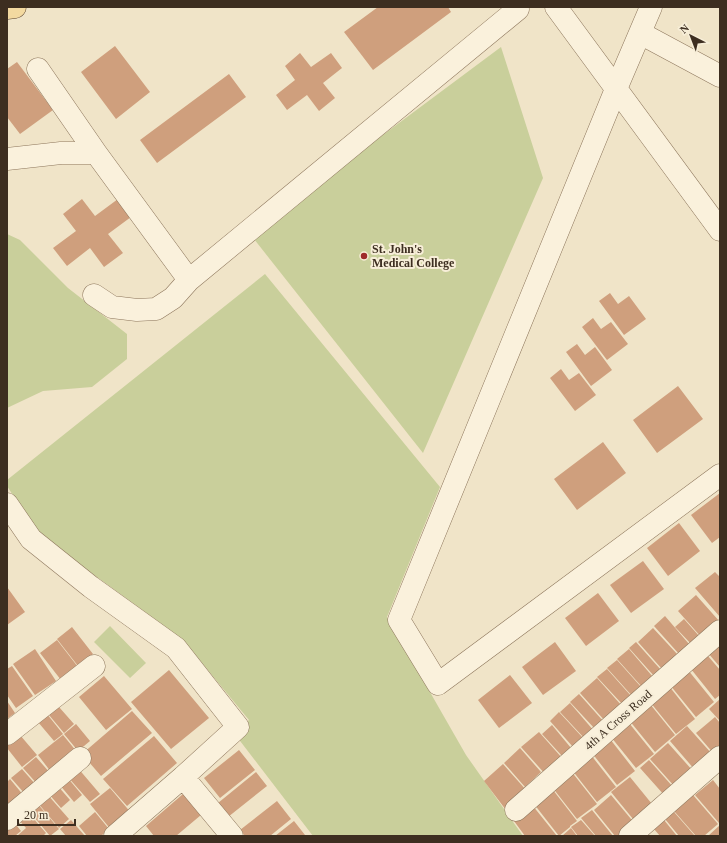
<svg xmlns="http://www.w3.org/2000/svg" width="727" height="843" font-family="Georgia,serif">
	<rect width="100%" height="100%" fill="#f0e4c8"/>
	<path fill="#c9cf9b" d="M501 47 543 178 423 453 250 234Z
		M7 234 20 240 68 288 127 334V359L92 387 43 391 7 408Z
		M265 274 440 487 387 617 466 755 523 836H313L234 733 249 720 182 639 38 534 7 486V480Z
		M110 626 146 663 130 678 94 642Z"/>
	<path fill="#cf9f7d" d="M378 7H448L451 12 373 70 344 32Z
		M115 46 150 92 116 119 81 72Z
		M300 53 311 67 331 53 342 68 323 83 335 98 319 111 307 95 287 110 276 95 295 80 285 66Z
		M17 62 53 110 20 134 7 117V69Z
		M229 74 246 97 157 163 140 140Z
		M82 199 95 216 118 199 131 217 108 234 123 253 104 267 90 248 67 266 53 248 76 231 63 214Z
		M610 293 618 304 629 296 646 319 624 335 599 301Z
		M593 318 601 329 611 322 628 344 607 360 582 327Z
		M577 344 585 355 595 347 612 370 591 386 566 352Z
		M561 369 569 380 579 373 596 395 575 411 550 378Z
		M678 386 703 419 657 453 633 420Z
		M603 442 626 473 577 510 554 479Z
		M720 493V537L712 543 691 515Z
		M679 523 700 551 668 576 647 548Z
		M643 561 664 589 631 613 610 585Z
		M715 572 720 577V617L695 588Z
		M7 587 25 612 7 625Z
		M598 593 619 621 586 646 565 618Z
		M696 595 720 622 702 638 678 611Z
		M665 616 689 644 679 654 654 626Z
		M684 619 700 637 692 645 675 627Z
		M72 627 93 654 78 666 57 639Z
		M653 628 678 655 662 669 638 642Z
		M57 640 78 667 61 680 40 653Z
		M555 642 576 671 543 695 522 667Z
		M636 642 661 670 654 676 629 648Z
		M720 643V667L708 653Z
		M35 649 56 681 35 695 13 664Z
		M629 649 653 677 642 687 617 659Z
		M708 656 720 670V695L715 699 691 669Z
		M617 660 642 688 633 697 607 668Z
		M12 666 33 696 16 708 7 695V669Z
		M607 669 632 697 623 705 597 677Z
		M169 670 209 718 171 749 131 702Z
		M688 670 714 702 696 717 670 685Z
		M510 675 532 703 499 728 478 700Z
		M104 676 132 709 106 730 79 697Z
		M597 678 622 706 605 721 580 693Z
		M669 686 695 719 676 734 650 702Z
		M579 694 604 722 595 729 570 702Z
		M720 699V721L709 709Z
		M7 701 15 713 7 719Z
		M570 703 594 731 585 739 560 712Z
		M650 704 675 735 655 752 629 720Z
		M59 707 74 724 64 733 49 715Z
		M132 711 152 733 101 776 82 754Z
		M559 712 583 738 573 747 550 721Z
		M47 714 63 734 54 741 38 722Z
		M715 717 720 723V748L714 754 696 733Z
		M629 723 654 754 636 768 611 737Z
		M76 724 90 741 78 751 64 734Z
		M552 725 571 748 562 756 542 734Z
		M687 726 712 754 695 770 670 741Z
		M539 732 563 759 546 775 521 747Z
		M20 735 37 755 22 767 7 748V746Z
		M63 735 77 752 51 772 38 755Z
		M154 736 177 763 127 806 103 779Z
		M610 739 635 771 617 785 592 753Z
		M668 743 693 771 675 787 650 759Z
		M520 748 541 772 525 787 504 763Z
		M239 750 255 770 220 798 204 778Z
		M591 755 616 787 597 802 572 770Z
		M36 757 51 774 38 785 23 768Z
		M649 760 674 788 665 796 640 768Z
		M503 764 527 791 506 810 484 781Z
		M77 767 100 794 90 802 67 776Z
		M22 769 36 785 25 794 11 778Z
		M571 771 597 804 577 819 552 787Z
		M256 772 267 786 228 817 218 803Z
		M67 777 82 795 74 802 59 784Z
		M630 777 652 804 633 819 611 792Z
		M10 779 24 796 7 810V782Z
		M713 780 720 789V822L719 823 695 795Z
		M57 785 70 800 61 808 48 793Z
		M110 788 132 814 112 831 90 804Z
		M553 790 577 821 570 826V825V827L559 836 534 804Z
		M47 794 69 819 59 828 37 802Z
		M183 794 201 815 176 836H154L146 826Z
		M611 795 636 825 622 836H615L594 810Z
		M693 795 718 824 704 836H696L674 811Z
		M277 801 291 819 270 836H245L240 830Z
		M37 803 59 829 50 836 28 810Z
		M533 806 557 836H525L514 821Z
		M592 810 613 836H596L581 818Z
		M27 811 46 833 43 836H17L26 828 18 819Z
		M95 812 109 829 101 836H87L79 826Z
		M674 812 695 836H679L665 819Z
		M71 820 85 836H66L60 829Z
		M581 820 595 836H578L571 827Z
		M664 820 677 836H660L654 829Z
		M13 821 21 831 15 836H7V826Z
		M294 821 305 835 304 836H275Z
		M720 825V836H708Z
		M571 828 577 836H562Z"/>
	<g fill="none" stroke-linecap="round" stroke-linejoin="round">
		<defs>
			<path id="minor" d="M556 7 720 230
				M651 7 616 89 399 620 438 684 720 475
				M640 33 720 76
				M38 69 96 153
				M7 159 61 153H96L189 280 518 9 517 7
				M94 295 112 307 137 310 156 309 173 298 189 280
				M7 504 31 539 91 587 176 648 238 727 183 777 115 836
				M7 734 94 666
				M183 777 232 836
				M516 810 720 631
				M7 819 80 758
				M630 836 720 757"/>
			<path id="major" d="M7 8 15 7"/>
		</defs>
		<use href="#minor" stroke="#8d765c" stroke-width="23"/>
		<use href="#major" stroke="#5b4430" stroke-width="23"/>
		<use href="#minor" stroke="#faf1dc" stroke-width="22"/>
		<use href="#major" stroke="#f3d9a0" stroke-width="22"/>
	</g>
	<circle fill="#9e2a2b" stroke="#f7eed8" stroke-width="1.5" cx="364" cy="256" r="4"/>
	<g text-anchor="middle" dominant-baseline="central" stroke-width="4" stroke-linejoin="round" paint-order="stroke">
		<g font-size="12" font-weight="bold" fill="#3d2e20" stroke="#f7eed8" text-anchor="start">
			<text x="372" y="249">St. John's<tspan x="372" dy="14">Medical College</tspan></text>
		</g>
		<g font-size="12" fill="#3d2e20" stroke="#f7eed8">
			<text transform="translate(618 720) rotate(-41)">4th A Cross Road</text>
		</g>
	</g>
	<rect width="727" height="843" fill="none" stroke="#3d2e20" stroke-width="16"/>
	<g transform="translate(691 36) rotate(318)" stroke="#f7eed8" stroke-width="3" paint-order="stroke">
	<path d="M0-3L7 15L0 10L-7 15Z" fill="#3d2e20"/>
	<text y="-6" font-size="11" font-weight="bold" text-anchor="middle" fill="#3d2e20">N</text>
	</g>
	<path d="M18 819v6h57v-6" fill="none" stroke="#3d2e20" stroke-width="2"/>
	<text x="24" y="819" font-size="12" fill="#3d2e20" stroke="#f7eed8" stroke-width="3" paint-order="stroke">20 m</text>
</svg>
